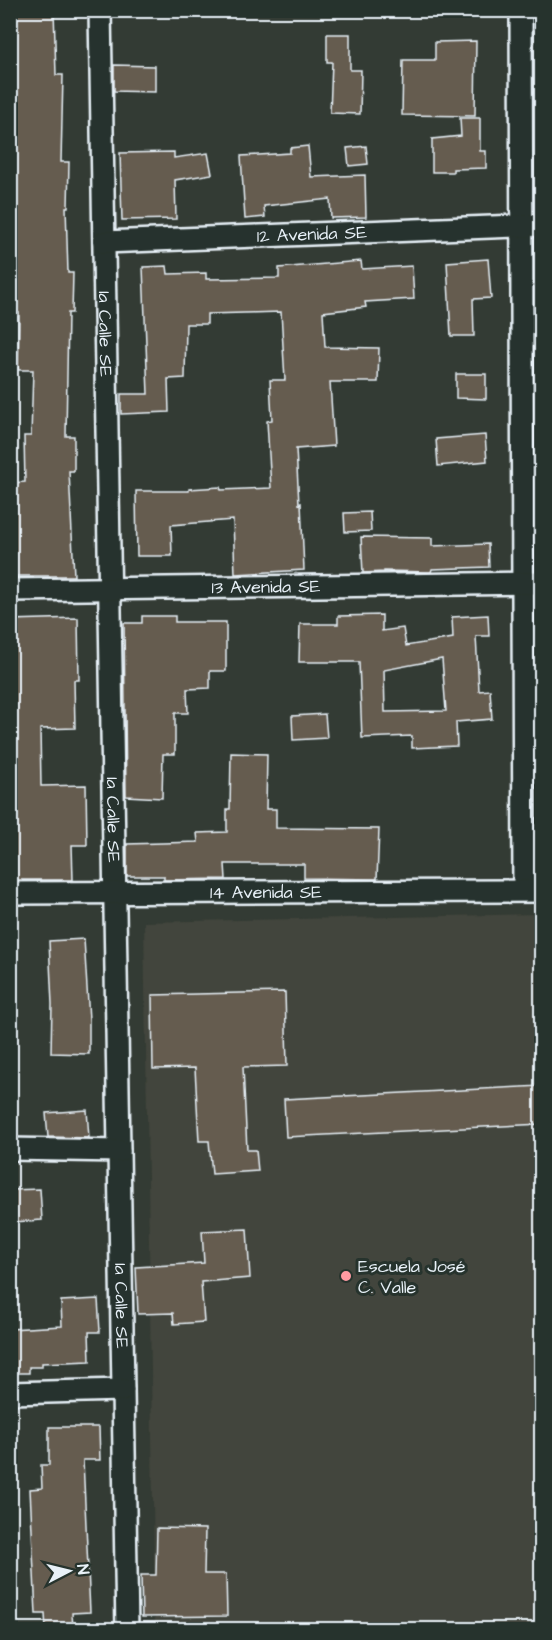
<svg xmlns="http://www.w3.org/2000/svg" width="552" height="1640" font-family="'Architects Daughter',sans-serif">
	<rect width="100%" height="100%" fill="#333b34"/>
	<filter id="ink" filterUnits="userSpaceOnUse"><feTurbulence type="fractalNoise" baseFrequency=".0167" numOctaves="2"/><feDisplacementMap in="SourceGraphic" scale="12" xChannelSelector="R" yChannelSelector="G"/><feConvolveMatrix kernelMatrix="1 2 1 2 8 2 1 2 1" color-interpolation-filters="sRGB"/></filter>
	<g filter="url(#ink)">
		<path fill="#42453c" d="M541 914V1629H155L144 922Z"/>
		<path fill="#655b4f" stroke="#e8f1f8" stroke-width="1.5" fill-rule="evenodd" d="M10 10H54L56 75H63L61 162H69L68 207H66L68 273H73L72 313H68L66 436H74V471H69L74 576H10V483L25 482 24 436H31L33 370H18L19 313 10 312Z
			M327 34H350V70H361L360 114 330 113 332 62H327Z
			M476 41 475 116 402 115 403 60H435V42Z
			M114 65 155 66V92L114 91Z
			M460 118H480V151H486V168L453 169V172H432V139L461 136Z
			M308 146 311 177 365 175 366 217 331 218 330 199 264 206 265 217 245 219 241 156 290 153V148Z
			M366 146 368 164 349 166 347 148Z
			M174 152V158L208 153 212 174 175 180 176 219 122 220 120 153Z
			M488 259 491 298 473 299 474 336H451L447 262Z
			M361 261 362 269 412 266 414 299 365 302 366 307 323 312 325 347 379 348 378 382H330L334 446 296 449 299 504 301 503 304 570 235 574 233 520 171 525 172 556H137L136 491H189V489L220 487 221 490 271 488 267 421 272 420 270 380H285L281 312 207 314V324H186L185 378 168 379 169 412 121 414V394H148L143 267 167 266 168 274 206 273V279L279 278V268Z
			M456 374H486V399L456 398Z
			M485 435 487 461 438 466 436 439Z
			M370 512 371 531 345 532 344 513Z
			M361 537 432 538V546L488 544 489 567 432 569 431 572 384 571V572L363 573Z
			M382 615V631L403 628 406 646 453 638 452 617 488 615 489 636H476L479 691 490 690 492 719 456 722 457 746 412 748V736L362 738 359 662H299L300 624H338V616ZM442 659 446 711 385 712 384 670Z
			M142 616H175V622H226V671H210V688L187 689 188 713H175V754H163L162 798 126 796 124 623H142Z
			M78 618 79 680H74L75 728 40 729 41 786 86 785 87 845H72L73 880H10V620Z
			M325 714 327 738 293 740 292 716Z
			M231 753 267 754 266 809H276V828L379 829 377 879 304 878V864H225L226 879 164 880V876H127V844L198 842 197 833 227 832V809H230Z
			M84 939 89 1020V1054L51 1053 52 1004 49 941Z
			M285 992 287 1066 243 1067 247 1150H256L258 1171 212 1174 209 1141H199L195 1068 153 1069 152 995Z
			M542 1086V1124L286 1137 284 1099Z
			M87 1110 89 1138 48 1137 46 1113Z
			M40 1189 42 1220 13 1222 11 1190Z
			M247 1229 250 1278 201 1282 204 1322 174 1324 173 1313 138 1314 136 1267 204 1263 202 1231Z
			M98 1299 100 1332H89L90 1361 42 1363V1367H29V1373H10V1329L62 1326 61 1301Z
			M49 1427H99L100 1460H83L90 1612 72 1613 73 1629H46L45 1614H36L30 1489 42 1488 41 1465H49Z
			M157 1528 205 1529 204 1574H226L227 1616 142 1617 141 1575H156Z"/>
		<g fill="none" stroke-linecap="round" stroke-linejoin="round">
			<defs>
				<g id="minor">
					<path id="s1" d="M100 10 127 1630"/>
					<path d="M521 10 524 890"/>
					<path id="s2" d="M104 242 542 225"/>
					<path id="s3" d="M10 590 542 583"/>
					<path id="s4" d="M10 893 542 891"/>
					<path d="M10 1149 119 1151"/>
					<path d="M10 1393 123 1390"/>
				</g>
			</defs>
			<use href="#minor" stroke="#e8f1f8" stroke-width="26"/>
			<use href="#minor" stroke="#26332d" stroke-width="21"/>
		</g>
	</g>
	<circle fill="#ff9aa2" stroke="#26332d" stroke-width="2" cx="346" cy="1276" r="6"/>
	<g text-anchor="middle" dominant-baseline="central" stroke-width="6" stroke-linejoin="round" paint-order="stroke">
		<g font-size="18" fill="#e8f1f8" stroke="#26332d">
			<text stroke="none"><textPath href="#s2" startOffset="208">12 Avenida SE</textPath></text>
			<text stroke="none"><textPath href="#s1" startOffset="324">1a Calle SE</textPath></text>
			<text stroke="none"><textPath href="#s3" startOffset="256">13 Avenida SE</textPath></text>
			<text stroke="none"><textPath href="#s1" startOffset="810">1a Calle SE</textPath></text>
			<text stroke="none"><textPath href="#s4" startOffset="256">14 Avenida SE</textPath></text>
			<text stroke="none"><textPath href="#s1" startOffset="1296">1a Calle SE</textPath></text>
		</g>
		<g font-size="18" fill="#e8f1f8" stroke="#26332d" text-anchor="start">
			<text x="358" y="1266">Escuela José<tspan x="358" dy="21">C. Valle</tspan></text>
		</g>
	</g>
	<rect width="552" height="1640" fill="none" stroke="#26332d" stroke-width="36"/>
	<rect x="18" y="18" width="516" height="1604" fill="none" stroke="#e8f1f8" stroke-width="2" filter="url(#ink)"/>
	<g transform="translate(69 1571) rotate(83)" stroke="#26332d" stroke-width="4.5" paint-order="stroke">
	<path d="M0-4.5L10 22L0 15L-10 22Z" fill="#e8f1f8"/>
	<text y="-9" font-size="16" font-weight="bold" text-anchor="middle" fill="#e8f1f8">N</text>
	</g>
</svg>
